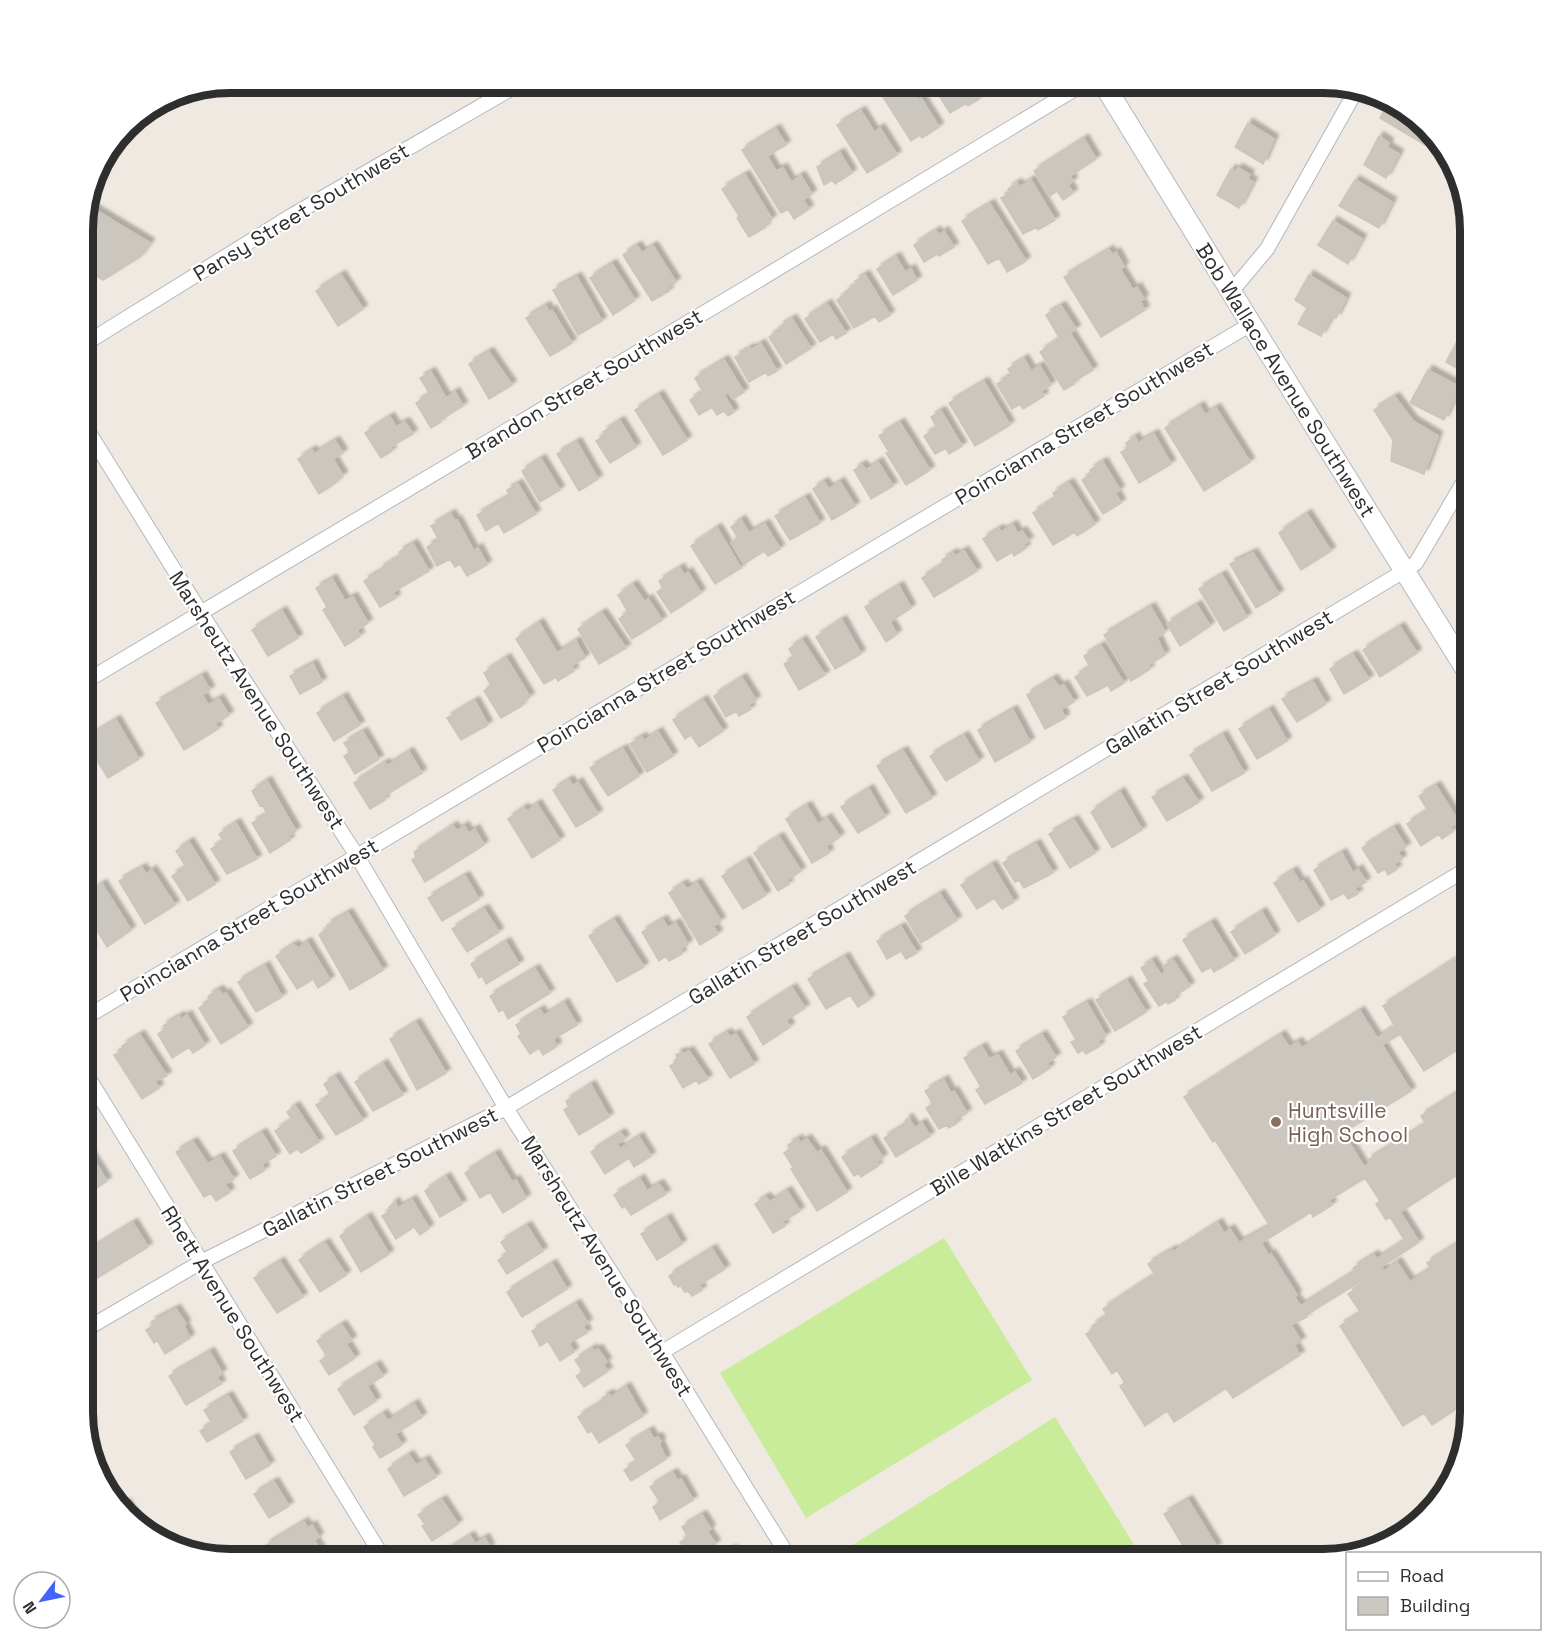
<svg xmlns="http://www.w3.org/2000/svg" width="1553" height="1642" font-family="'Space Grotesk',sans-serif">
	<defs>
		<filter id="shadow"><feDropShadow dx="4.5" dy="-4.5" stdDeviation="1.5" flood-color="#0004"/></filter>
	</defs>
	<rect width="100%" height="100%" fill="#efe9e1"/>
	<path fill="#c9ec9a" d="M944 1238 1032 1380 806 1518 720 1373Z
		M1055 1417 1143 1559H834L832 1558Z"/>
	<path fill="#cbc7bf" stroke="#cbc5ba" stroke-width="1.5" fill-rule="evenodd" filter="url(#shadow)" d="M874 83H908L918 100 921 98 939 127 922 138 920 135 911 141Z
		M931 83H969L979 99 968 106 966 103 950 113Z
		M979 83H1005L986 95Z
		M1266 83H1292L1286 94Z
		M1298 83H1322L1316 93Z
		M1390 99 1434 133 1436 136 1430 148 1380 118Z
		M861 111 874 132 880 128 897 155 867 173 837 125Z
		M1248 123 1274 139 1263 164 1235 147Z
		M776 129 786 145 767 156 776 171 783 168 791 182 801 176 812 194 803 200 809 209 794 219 788 209 781 213 742 150Z
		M1379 136 1389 143 1387 147 1399 154 1386 178 1364 165Z
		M1084 139 1096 159 1070 176 1073 181 1068 185 1073 193 1063 200 1057 191 1050 196 1034 171Z
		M1438 139 1450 158 1432 150Z
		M840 153 852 173 835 184 832 180 824 185 817 167Z
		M1238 168 1250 175 1247 178 1253 182 1239 208 1217 195 1231 169 1235 172Z
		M745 175 772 219 765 224 766 227 749 237 737 218 739 216 722 189Z
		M1031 180 1055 220 1038 230 1037 227 1023 234 1001 198 1011 193 1008 189 1017 183 1020 187Z
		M1355 180 1392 202 1379 228 1339 206Z
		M990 204 1026 261 1007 272 999 258 988 264 962 221Z
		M87 205 150 243 140 257 103 280 83 268V220Z
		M1333 221 1362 239 1348 264 1318 245Z
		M936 231 939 235 944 231 954 247 939 256 937 254 924 262 914 245Z
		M637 246 642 253 653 246 676 282 667 288 669 291 652 301 623 255Z
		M1109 250 1112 255 1116 252 1124 267 1120 269 1133 290 1137 287 1144 299 1140 301 1145 310 1101 337 1064 277Z
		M896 257 905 272 911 269 917 280 893 295 877 269Z
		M612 264 635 300 613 315 590 278Z
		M341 275 363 309 338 326 316 291Z
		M865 275 890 315 879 322 875 316 854 328 837 300 846 294 845 292 857 284 855 281Z
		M1309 275 1346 298 1336 318 1332 316 1321 336 1298 324 1307 308 1295 300Z
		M577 277 602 321 578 335 553 290Z
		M827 304 846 333 836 339 833 334 820 342 805 319Z
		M546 306 549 312 552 310 572 343 550 356 526 318Z
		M1061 306 1076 329 1070 333 1093 370 1073 382 1074 384 1064 390 1040 352 1060 339 1046 315Z
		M792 319 811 348 786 364 769 337 780 330 779 327Z
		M1465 327 1470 331V370L1468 375 1446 362Z
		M761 344 777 371 768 376 766 372 749 382 735 357 750 348 751 350Z
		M489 352 512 385 489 399 469 364Z
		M1024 359 1031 371 1040 366 1051 385 1041 391 1044 396 1023 409 1020 404 1012 409 997 384 1012 375 1008 369Z
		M724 360 744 392 733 399 728 392 724 395 734 412 728 416 724 411 717 415 712 407 699 415 690 400 703 392 695 378Z
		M1428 370 1460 387 1444 420 1410 403Z
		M431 372 446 398 455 392 463 406 440 420 441 422 431 428 416 403 430 394 420 378Z
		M984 382 1010 425 975 446 949 403Z
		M659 395 687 440 663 455 635 410Z
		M1395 397 1413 421 1438 436 1424 474 1391 461 1393 440 1374 410Z
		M1200 406 1205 415 1216 408 1250 462 1204 491 1165 428Z
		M941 411 962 446 949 454 946 448 935 454 924 436 937 428 931 417Z
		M390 417 396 427 405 422 413 434 390 447 392 451 381 458 365 433Z
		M620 421 636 447 610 463 596 441 605 435 603 432Z
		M900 423 930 470 906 485 886 453 889 452 879 436Z
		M1154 434 1171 464 1139 483 1121 452 1129 448 1126 443 1135 437 1138 443Z
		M335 441 343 453 333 459 343 476 336 480 337 482 319 494 298 459 312 450 314 454Z
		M577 442 598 479 579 491 557 454Z
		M541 459 560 490 540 502 522 471Z
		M878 462 893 486 871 499 854 470 862 465 866 470Z
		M1103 462 1120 490 1115 493 1121 503 1103 514 1082 480 1092 474 1090 470Z
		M824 482 829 489 840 482 855 506 832 520 813 489Z
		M1069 483 1095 524 1077 536 1075 532 1053 545 1033 513 1056 498 1053 493Z
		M518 484 536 514 504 533 498 523 486 531 477 515 510 496 507 490Z
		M805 498 820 523 790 540 775 516Z
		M451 514 455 521 457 520 474 551 478 548 487 565 467 576 460 564 455 567 450 559 437 566 427 547 439 540 431 526Z
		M1307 514 1331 551 1301 570 1279 533Z
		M741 520 749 533 765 524 780 549 768 556 764 551 744 564 731 543 738 538 731 527Z
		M1013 525 1018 534 1022 531 1029 541 1023 544 1026 548 1014 556 1012 552 997 561 983 539 999 529 1001 532Z
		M717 528 741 568 715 584 691 546Z
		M413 544 429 571 393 592 396 598 380 607 364 581 381 571 380 569 401 556 399 552Z
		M964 551 977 571 934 597 922 578 944 564 942 560 953 553 955 556Z
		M1253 553 1279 594 1256 608 1230 564Z
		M680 568 684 575 688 572 701 593 671 613 657 592 663 588 659 581Z
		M1222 575 1247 617 1224 631 1199 589Z
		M332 579 345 601 353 597 368 623 357 630 360 636 345 646 323 610 327 607 316 588Z
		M633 585 645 602 648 599 662 620 632 639 619 619 628 612 618 595Z
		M899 586 911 608 890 622 897 634 886 642 865 607Z
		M1197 605 1210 626 1180 646 1167 624Z
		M1151 607 1165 632 1157 638 1165 655 1148 665 1150 669 1131 681 1104 635Z
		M282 611 298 638 268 656 252 630Z
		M602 613 626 648 599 664 578 629Z
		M842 620 861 654 835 669 816 637Z
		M539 623 557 653 576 641 585 658 572 665 574 671 558 681 556 677 544 684 516 639Z
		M1400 627 1417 653 1380 677 1363 650Z
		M802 640 825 675 799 690 784 664 794 658 789 649Z
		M1101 646 1124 683 1111 691 1108 685 1087 696 1075 677 1090 667 1084 656Z
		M1353 655 1369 679 1344 694 1330 669Z
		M506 658 530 697 521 703 522 706 501 718 484 691 491 685 484 673Z
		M313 664 322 682 300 694 290 676Z
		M202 676 210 690 202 695 208 705 219 699 229 715 215 724 218 729 184 750 156 703Z
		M742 678 756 700 748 705 751 709 739 716 736 711 726 717 714 696Z
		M1053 679 1059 687 1064 685 1074 702 1061 709 1065 718 1045 729 1027 695Z
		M1313 682 1326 704 1297 722 1282 699Z
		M343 697 360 725 334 741 317 713Z
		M703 700 723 731 699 747 691 735 685 739 673 720Z
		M475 701 488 725 461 740 447 718Z
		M1013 710 1030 742 995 762 978 730Z
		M1269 710 1287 741 1257 759 1239 729Z
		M116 720 139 759 108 778 84 740Z
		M363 732 379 759 355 774 344 756 350 752 344 743Z
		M658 732 673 756 647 772 630 744 642 737 644 741Z
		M1223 735 1244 773 1212 791 1190 755Z
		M964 736 979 761 946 781 930 756Z
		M623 749 639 776 608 796 590 768Z
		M903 751 932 798 906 813 877 766Z
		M409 752 422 773 384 796 385 800 370 809 354 783 385 763 387 766Z
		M1183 779 1199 802 1167 821 1152 797Z
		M569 780 573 786 578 782 598 814 576 827 553 790Z
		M267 781 296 831 288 836 290 840 270 853 252 823 268 814 262 805 260 806 252 791Z
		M1436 786 1459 822 1450 827 1453 831 1442 839 1439 834 1421 846 1407 824 1428 811 1419 796Z
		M1470 786V811L1468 813 1457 794Z
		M869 789 885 817 858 833 841 807Z
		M1120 792 1142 830 1112 848 1091 812Z
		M537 804 560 840 532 858 508 819 524 808 527 811Z
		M807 806 818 824 827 818 840 837 826 846 829 853 812 863 786 819Z
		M1074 820 1095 853 1070 868 1049 834Z
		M236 823 257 859 227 874 211 849 224 841 219 834Z
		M453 826 457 831 464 826 469 833 475 829 484 845 425 882 412 860 416 857 414 852Z
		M1394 828 1406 847 1398 852 1402 859 1394 864 1397 869 1388 875 1385 869 1378 873 1362 848Z
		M779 837 801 871 787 880 789 884 778 891 754 853Z
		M189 842 215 884 188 901 172 876 186 867 176 851Z
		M1036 844 1053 873 1024 888 1019 880 1015 882 1003 863Z
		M1342 853 1353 873 1358 869 1366 882 1355 888 1358 894 1348 899 1344 893 1331 900 1314 870Z
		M746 861 766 895 743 909 722 876Z
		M992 865 1014 902 1002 909 994 898 977 909 961 885Z
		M142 868 146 874 152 870 175 905 145 924 119 881Z
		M1293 871 1300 883 1303 881 1320 909 1298 922 1274 883Z
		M465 876 479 899 442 921 428 898Z
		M697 883 721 921 713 926 718 934 700 945 669 893 683 884 687 889Z
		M102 884 131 930 107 947 83 908V897Z
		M940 894 957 920 921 943 905 916Z
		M484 909 499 932 467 952 452 929Z
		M1262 912 1275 935 1245 954 1231 932Z
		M348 913 383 970 350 990 319 935 328 928 327 925Z
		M614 920 644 967 617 982 589 936Z
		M663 920 668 928 676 923 688 944 680 950 682 954 669 961 666 956 659 961 642 932Z
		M1211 923 1234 960 1214 972 1211 967 1202 972 1183 940Z
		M901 927 917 953 906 959 901 951 887 959 877 941Z
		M83 934 92 950 84 955 86 961 83 963Z
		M307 942 330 980 318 988 313 979 297 989 276 956 294 945 298 948Z
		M506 942 519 964 486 984 482 976 479 978 471 964Z
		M1470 950V1020L1458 1027 1468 1043 1424 1071 1400 1034 1382 1045 1411 1091 1349 1129 1346 1125 1340 1128 1364 1167 1370 1163 1368 1160 1426 1124 1421 1116 1470 1085V1178L1462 1183 1457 1175 1400 1212 1419 1242 1381 1267 1384 1271 1397 1262 1410 1282 1431 1269 1427 1263 1457 1244 1461 1250 1470 1244V1400L1432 1425 1424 1413 1403 1426 1340 1326 1361 1313 1348 1294 1363 1285 1361 1281 1306 1315 1307 1317 1291 1325 1301 1341 1294 1345 1300 1355 1233 1398 1226 1388 1174 1422 1167 1411 1145 1426 1120 1386 1125 1383 1117 1370 1112 1374 1086 1334 1094 1329 1092 1326 1107 1316 1103 1309 1155 1275 1148 1264 1172 1250 1173 1252 1218 1223 1224 1233 1230 1229 1239 1243 1270 1226 1215 1140 1213 1142 1184 1097 1281 1035 1289 1047 1298 1042 1302 1048 1360 1011 1377 1038 1395 1026 1383 1006ZM1365 1178 1380 1201 1376 1204 1386 1220 1390 1217 1405 1241 1377 1259 1374 1255 1353 1268 1355 1272 1301 1306 1294 1297 1297 1295 1271 1254 1269 1256 1261 1243 1311 1212 1313 1217 1332 1205 1329 1200Z
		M845 957 870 999 858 1007 850 995 826 1009 808 979Z
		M1173 960 1190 986 1173 997 1175 1000 1168 1004 1167 1001 1159 1006 1144 984 1149 981 1141 968 1152 961 1161 975 1166 971 1163 966Z
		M265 966 282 997 256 1012 238 982Z
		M535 969 550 993 508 1019 503 1009 499 1012 490 996Z
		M1127 981 1146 1012 1115 1031 1096 1000Z
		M792 988 805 1008 786 1020 790 1027 763 1045 747 1017Z
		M219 990 223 995 226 993 248 1027 221 1044 199 1008 210 1001 208 996Z
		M564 1003 577 1025 553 1039 557 1046 543 1055 539 1048 530 1054 518 1036 521 1034 516 1025 540 1010 544 1016Z
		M1087 1003 1106 1036 1098 1041 1100 1046 1086 1054 1083 1050 1078 1053 1071 1042 1076 1040 1063 1017Z
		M187 1015 205 1045 193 1053 189 1047 172 1058 158 1034 166 1029 163 1026 180 1016 181 1019Z
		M416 1023 446 1073 417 1090 390 1039Z
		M727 1033 730 1037 736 1034 754 1064 730 1078 709 1044Z
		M140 1035 167 1076 155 1081 159 1088 142 1099 114 1055 124 1050 122 1046Z
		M1042 1035 1056 1057 1047 1063 1050 1068 1033 1079 1016 1051Z
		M982 1047 989 1059 998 1055 1010 1075 1015 1072 1022 1083 985 1104 976 1090 981 1087 964 1058Z
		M689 1051 708 1079 699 1084 696 1080 683 1088 670 1066 675 1063 674 1061 677 1059 676 1055 682 1052 683 1054Z
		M383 1064 403 1095 373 1111 355 1082Z
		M335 1077 363 1120 336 1135 316 1105 331 1096 324 1084Z
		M944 1080 951 1093 954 1091 967 1113 955 1120 957 1123 949 1128 947 1125 939 1129 926 1108 933 1104 925 1091Z
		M591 1085 609 1117 579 1135 564 1110 569 1107 566 1101Z
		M295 1106 319 1142 301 1153 297 1149 290 1154 275 1131 292 1120 287 1112Z
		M908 1118 915 1128 922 1123 930 1136 896 1157 884 1138 907 1124 905 1121Z
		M262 1133 276 1156 262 1164 265 1170 250 1179 233 1151Z
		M621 1133 625 1139 617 1144 620 1149 639 1137 651 1156 634 1167 629 1158 605 1174 591 1152Z
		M798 1139 800 1143 807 1139 817 1153 821 1150 847 1192 817 1211 791 1169 793 1167 784 1153 791 1148 788 1145Z
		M871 1139 883 1158 876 1162 878 1166 861 1177 859 1173 854 1176 842 1157Z
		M193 1142 208 1164 220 1157 234 1179 225 1184 230 1192 216 1201 211 1193 204 1197 176 1152Z
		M83 1143 107 1181 89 1193 83 1183Z
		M495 1154 512 1182 516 1180 526 1198 503 1213 490 1192 480 1198 465 1173Z
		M446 1177 462 1204 440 1217 425 1191Z
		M640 1179 647 1191 659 1184 666 1194 631 1215 625 1206 622 1208 614 1195Z
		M787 1191 800 1211 782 1222 785 1226 773 1233 755 1204 766 1197 770 1202Z
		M412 1200 429 1228 420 1235 414 1227 396 1239 382 1216 390 1211 389 1207 395 1202 398 1208Z
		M367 1217 389 1254 361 1272 340 1236Z
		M667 1218 682 1244 657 1260 641 1234Z
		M133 1223 148 1247 94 1280 83 1262V1254Z
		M527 1226 543 1251 507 1274 498 1260 508 1254 501 1242Z
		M325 1243 346 1275 320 1292 299 1260Z
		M712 1249 725 1269 699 1285 702 1290 692 1296 688 1291 685 1292 681 1286 678 1287 676 1284 674 1285 669 1276Z
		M280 1262 303 1297 277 1313 254 1278Z
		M552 1264 567 1289 522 1317 507 1292Z
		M576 1304 588 1323 583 1326 587 1333 569 1343 574 1352 560 1361 548 1341 540 1346 532 1331Z
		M176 1309 186 1324 184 1326 190 1338 165 1354 157 1340 154 1343 146 1330 153 1326 151 1322Z
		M342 1325 352 1340 346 1344 355 1358 329 1375 320 1361 327 1356 317 1341Z
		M592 1349 594 1351 598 1349 607 1362 603 1364 608 1371 584 1387 576 1376 583 1372 575 1360Z
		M210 1352 222 1373 217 1377 221 1384 186 1405 169 1376Z
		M376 1365 383 1376 367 1386 376 1401 354 1415 338 1389Z
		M626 1387 643 1416 599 1443 592 1431 588 1433 578 1417 604 1401 602 1398 609 1394 611 1397Z
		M228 1396 243 1421 207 1442 200 1431 212 1423 204 1410Z
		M414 1404 422 1417 395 1434 402 1445 380 1458 373 1447 375 1445 364 1427 383 1414 388 1421Z
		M649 1431 654 1439 658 1437 661 1442 659 1443 666 1459 631 1481 624 1470 637 1462 626 1445Z
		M254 1438 270 1465 246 1479 230 1452Z
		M409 1455 416 1465 425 1460 436 1477 404 1496 388 1469Z
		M673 1473 678 1481 681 1479 693 1500 660 1520 653 1507 660 1502 650 1487Z
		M274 1482 289 1506 269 1518 254 1494Z
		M442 1500 458 1524 432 1541 422 1526 425 1524 418 1515Z
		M1188 1500 1217 1547 1197 1559H1191L1164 1514Z
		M126 1503 139 1525 118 1508Z
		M702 1515 711 1529 707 1531 716 1544 691 1559 680 1542 688 1537 682 1527Z
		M304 1522 308 1528 312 1525 319 1537 314 1540 321 1551 308 1559H306L303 1555 296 1559H275L266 1545Z
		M470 1536 475 1544 485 1538 490 1548 471 1559H443L440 1555Z
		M732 1549 738 1559H715Z"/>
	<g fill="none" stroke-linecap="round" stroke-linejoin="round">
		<defs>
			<path id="street" d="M1231 292 1267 249 1357 89
				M83 345 291 216 521 83
				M83 423 201 613 357 856 506 1108 662 1352 790 1559
				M83 683 754 283 1085 83
				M83 1019 1251 324
				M83 1069 384 1559
				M83 1331 201 1262 506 1108 1404 571 1416 563 1470 471
				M662 1352 1470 867"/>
			<path id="secondary" d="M1103 83 1251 324 1470 676"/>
		</defs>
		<use href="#street" stroke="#b4b7c1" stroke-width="16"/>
		<use href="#secondary" stroke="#b4b7c1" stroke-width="22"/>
		<use href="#street" stroke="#fff" stroke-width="14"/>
		<use href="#secondary" stroke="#fff" stroke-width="20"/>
	</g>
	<circle fill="#8d6e63" stroke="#fff" stroke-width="2" cx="1276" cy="1122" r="6"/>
	<g text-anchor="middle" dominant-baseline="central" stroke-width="4.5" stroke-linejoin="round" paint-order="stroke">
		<g font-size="21" fill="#2e2e2e" stroke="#fff">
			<text transform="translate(301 212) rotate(-31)">Pansy Street Southwest</text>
			<text transform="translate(1286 380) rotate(58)">Bob Wallace Avenue Southwest</text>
			<text transform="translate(584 384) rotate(-31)">Brandon Street Southwest</text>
			<text transform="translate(1084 423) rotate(-31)">Poincianna Street Southwest</text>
			<text transform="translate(666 671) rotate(-31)">Poincianna Street Southwest</text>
			<text transform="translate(1219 682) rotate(-31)">Gallatin Street Southwest</text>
			<text transform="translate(257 700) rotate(57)">Marsheutz Avenue Southwest</text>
			<text transform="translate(249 920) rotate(-31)">Poincianna Street Southwest</text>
			<text transform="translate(802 932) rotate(-31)">Gallatin Street Southwest</text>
			<text transform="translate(1066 1110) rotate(-31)">Bille Watkins Street Southwest</text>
			<text transform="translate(380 1172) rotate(-27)">Gallatin Street Southwest</text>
			<text transform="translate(607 1266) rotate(58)">Marsheutz Avenue Southwest</text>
			<text transform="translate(233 1314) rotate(58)">Rhett Avenue Southwest</text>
		</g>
		<g font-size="21" fill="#785e54" stroke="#fff" text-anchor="start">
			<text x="1288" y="1110">Huntsville<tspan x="1288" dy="24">High School</tspan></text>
		</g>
	</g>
	<path d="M0 0H1553V1642H0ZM230 93H1323A137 137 0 0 1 1460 230V1412A137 137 0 0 1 1323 1549H230A137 137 0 0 1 93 1412V230A137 137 0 0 1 230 93Z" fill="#fff" fill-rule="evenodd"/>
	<path fill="none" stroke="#2e2e2e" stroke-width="8" d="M230 93H1323A137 137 0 0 1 1460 230V1412A137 137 0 0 1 1323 1549H230A137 137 0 0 1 93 1412V230A137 137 0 0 1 230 93Z"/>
	<rect x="1346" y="1552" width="195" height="78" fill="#ffffff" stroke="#ababab" stroke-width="1.5"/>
	<rect x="1358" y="1572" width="30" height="9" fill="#ffffff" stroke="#ababab" stroke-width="1.5"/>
	<text x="1400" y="1582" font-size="18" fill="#2e2e2e">Road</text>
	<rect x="1358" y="1597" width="30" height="18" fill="#cbc7bf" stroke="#ababab" stroke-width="1.5"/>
	<text x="1400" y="1612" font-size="18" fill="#2e2e2e">Building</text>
	<g transform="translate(42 1600) rotate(238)"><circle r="28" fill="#ffffff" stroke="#ababab" stroke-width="1.5"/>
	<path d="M0-4.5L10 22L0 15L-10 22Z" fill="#4264fb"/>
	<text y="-9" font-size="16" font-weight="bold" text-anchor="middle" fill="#2e2e2e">N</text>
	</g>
</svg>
